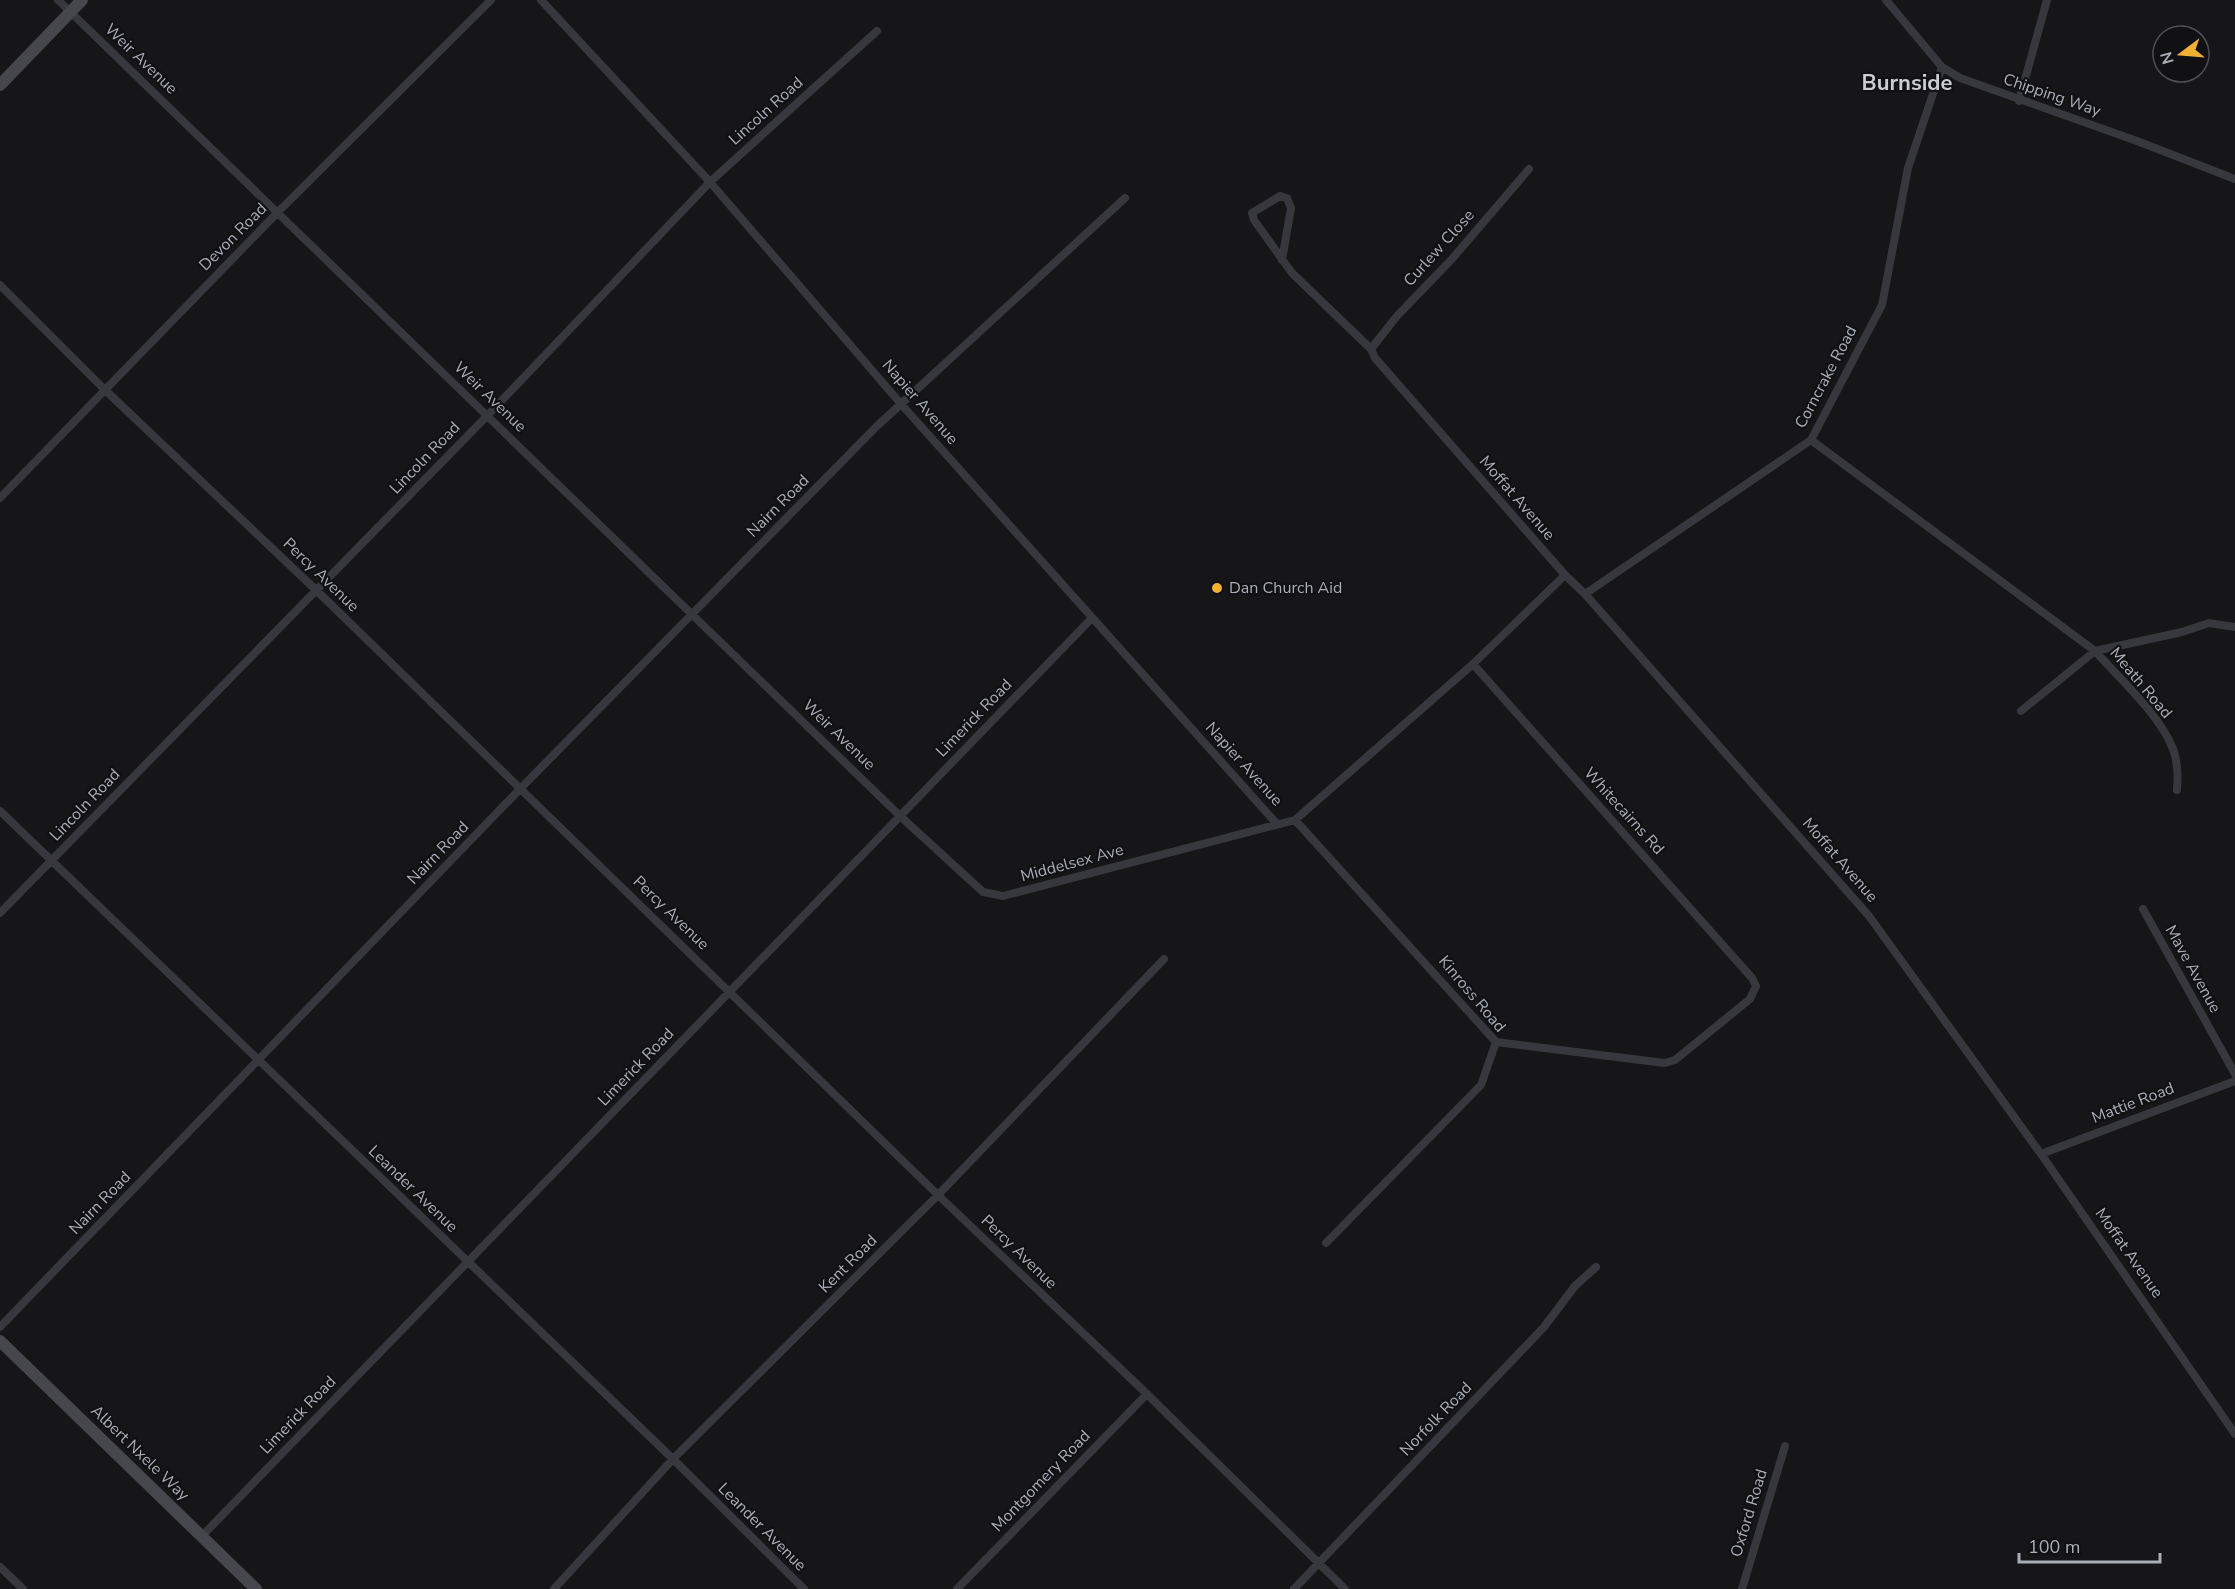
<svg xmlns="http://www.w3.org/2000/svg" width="2235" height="1589" font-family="'Nunito Sans',sans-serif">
	<rect width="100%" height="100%" fill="#161618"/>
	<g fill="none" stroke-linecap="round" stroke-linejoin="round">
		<path stroke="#37383d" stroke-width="8" d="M58 0 900 816 983 892 1003 896 1295 820 1473 664 1565 575
			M541 0 710 182 901 404 1277 824
			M1886 0 1942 67 1960 78 2137 141 2235 179
			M2019 101 2047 0
			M1282 260 1291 208 1287 198 1280 196 1252 213 1254 220 1292 273 1371 349 1375 358 1565 575 1585 594 1869 916 2041 1154 2235 1434
			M0 285 104 389 316 590 938 1195 1147 1394 1345 1589
			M1371 349 1397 316 1452 259 1529 169
			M1811 440 2095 651 2182 632 2209 623 2235 627
			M0 498 278 212 491 0
			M1585 594 1811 440 1882 305 1908 168 1942 67
			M1473 664 1752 978 1756 986 1750 999 1675 1060 1665 1063 1496 1042
			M2021 711 2095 651C2119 678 2160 715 2173 749 2178 762 2178 777 2177 790
			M0 811 673 1459 804 1589
			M1295 820 1496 1042 1481 1085 1326 1243
			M2143 909 2235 1074
			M0 913 488 415 710 182 877 31
			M2041 1154 2235 1081
			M0 1327 520 789 877 426 1125 198
			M202 1536 1092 618
			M0 1567 23 1589
			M554 1589 673 1459 938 1195 1164 959
			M957 1589 1147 1394
			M1294 1589 1544 1327 1575 1286 1596 1267
			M1742 1589 1785 1446"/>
		<path stroke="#45474d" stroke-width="12" d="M0 85 82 0
			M0 1341 256 1589"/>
	</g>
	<circle fill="#f2b134" stroke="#111113" stroke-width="2" cx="1217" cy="588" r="6"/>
	<g text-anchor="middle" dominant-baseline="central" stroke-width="4.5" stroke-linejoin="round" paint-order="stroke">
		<g font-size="16" fill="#a8adb8" stroke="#111113">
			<text transform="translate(141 59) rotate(44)">Weir Avenue</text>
			<text transform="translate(2052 95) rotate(19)">Chipping Way</text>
			<text transform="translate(766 111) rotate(-42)">Lincoln Road</text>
			<text transform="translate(233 237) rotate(-45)">Devon Road</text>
			<text transform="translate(1439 248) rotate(-48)">Curlew Close</text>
			<text transform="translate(1826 377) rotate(-62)">Corncrake Road</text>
			<text transform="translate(490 397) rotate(44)">Weir Avenue</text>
			<text transform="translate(920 402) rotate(49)">Napier Avenue</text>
			<text transform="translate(425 458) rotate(-46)">Lincoln Road</text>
			<text transform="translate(1517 498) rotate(49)">Moffat Avenue</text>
			<text transform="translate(778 506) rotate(-45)">Nairn Road</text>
			<text transform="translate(321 575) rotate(44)">Percy Avenue</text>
			<text transform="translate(2141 683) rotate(50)">Meath Road</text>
			<text transform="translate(974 718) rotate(-46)">Limerick Road</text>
			<text transform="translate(839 735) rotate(44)">Weir Avenue</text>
			<text transform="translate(1244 764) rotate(48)">Napier Avenue</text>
			<text transform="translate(85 805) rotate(-46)">Lincoln Road</text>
			<text transform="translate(1624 811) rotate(48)">Whitecairns Rd</text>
			<text transform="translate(438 853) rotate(-46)">Nairn Road</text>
			<text transform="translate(1840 860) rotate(49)">Moffat Avenue</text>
			<text transform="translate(1072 863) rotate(-15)">Middelsex Ave</text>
			<text transform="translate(671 913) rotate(44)">Percy Avenue</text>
			<text transform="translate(2193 969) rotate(61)">Mave Avenue</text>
			<text transform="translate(1472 994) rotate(50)">Kinross Road</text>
			<text transform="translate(636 1067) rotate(-46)">Limerick Road</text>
			<text transform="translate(2133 1103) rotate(-21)">Mattie Road</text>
			<text transform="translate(413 1189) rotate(44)">Leander Avenue</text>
			<text transform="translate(100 1203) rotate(-46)">Nairn Road</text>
			<text transform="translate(1019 1252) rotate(44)">Percy Avenue</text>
			<text transform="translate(2129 1253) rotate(55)">Moffat Avenue</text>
			<text transform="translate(848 1264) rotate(-45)">Kent Road</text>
			<text transform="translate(298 1415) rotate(-46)">Limerick Road</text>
			<text transform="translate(1436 1419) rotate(-46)">Norfolk Road</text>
			<text transform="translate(140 1453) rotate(44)">Albert Nxele Way</text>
			<text transform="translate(1041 1481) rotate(-46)">Montgomery Road</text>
			<text transform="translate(1749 1513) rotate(-73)">Oxford Road</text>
			<text transform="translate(762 1527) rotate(45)">Leander Avenue</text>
		</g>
		<g font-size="16" fill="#a8adb8" stroke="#111113" text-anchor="start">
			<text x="1229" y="588">Dan Church Aid</text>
		</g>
		<g font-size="22" font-weight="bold" fill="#c9ccd4" stroke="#111113">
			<text x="1907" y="83">Burnside</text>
		</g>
	</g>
	<g transform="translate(2181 54) rotate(254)"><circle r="28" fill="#111113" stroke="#4d4f55" stroke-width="1.5"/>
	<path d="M0-4.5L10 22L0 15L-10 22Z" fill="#f2b134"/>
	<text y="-9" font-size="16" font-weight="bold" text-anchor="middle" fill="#a8adb8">N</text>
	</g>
	<path d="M2019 1553v9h141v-9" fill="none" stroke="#a8adb8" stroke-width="3"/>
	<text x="2028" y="1553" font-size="18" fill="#a8adb8" stroke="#111113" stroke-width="4.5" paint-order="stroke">100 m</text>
</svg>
